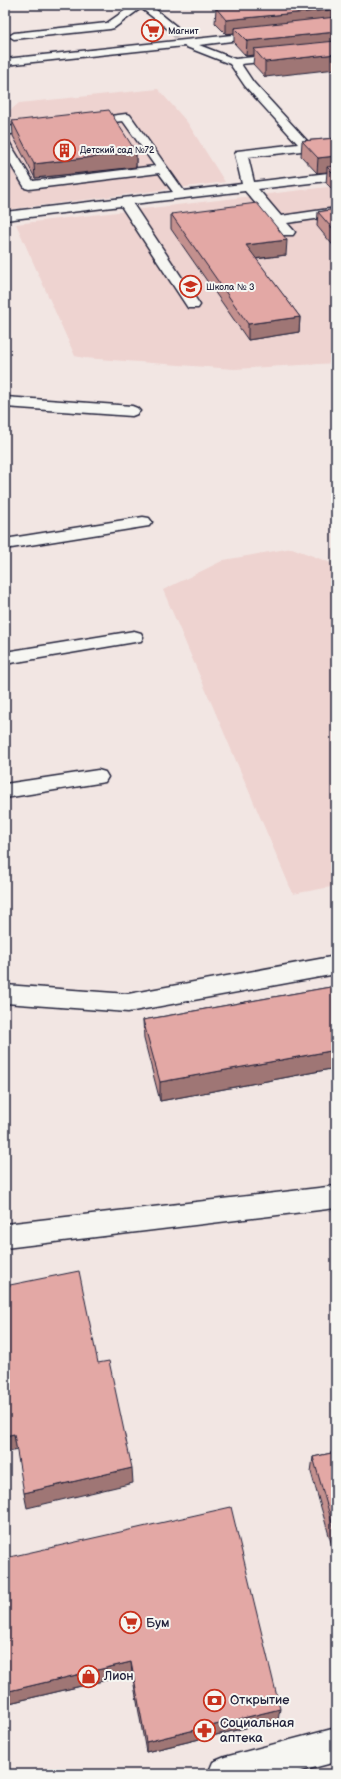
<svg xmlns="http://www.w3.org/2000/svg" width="341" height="1779" font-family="'Balsamiq Sans',sans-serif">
	<rect width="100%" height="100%" fill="#f2e6e3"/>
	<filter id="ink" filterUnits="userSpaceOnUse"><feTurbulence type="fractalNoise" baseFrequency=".025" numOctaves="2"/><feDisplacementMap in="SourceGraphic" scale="8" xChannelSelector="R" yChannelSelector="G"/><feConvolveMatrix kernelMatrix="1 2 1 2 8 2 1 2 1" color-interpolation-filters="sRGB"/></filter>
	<g filter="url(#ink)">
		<path fill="#eed3d0" d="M158 89 187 122 225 182 5 210V115L19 103Z
			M336 186V363L234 369 84 358 75 356 16 224Z
			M292 548 336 565V886L293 894 163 590 224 560Z"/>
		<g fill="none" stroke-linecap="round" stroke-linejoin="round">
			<path stroke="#c8bfc1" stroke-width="11" stroke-dasharray="11 5.5" stroke-linecap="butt" d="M172 27 180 37"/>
			<defs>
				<path id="minor" d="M133 5H150L177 27 172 30 168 29 141 8 114 28 110 29 14 39 9 36 14 33 107 23Z
					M262 32 266 33 267 35 266 37 199 45 235 59 336 48V54L241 64 253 82 309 143 336 139V147L248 157 254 182 336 172V180L258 189 281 216 336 208V216L287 223 295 232 293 235H283L245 191 133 204 200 305 198 308H188L121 206 5 220V212L173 192 159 173 29 189 25 188 5 155V141L9 142 33 181 155 166 123 121 83 125 77 122 79 120 126 114 130 115 184 191 242 184 235 154 237 151 298 144 245 86 230 64 184 46 5 65V59Z
					M43 123 49 126 47 128 5 135V127Z
					M5 397 132 406 137 408 140 411 137 414 132 416 5 407Z
					M143 517 149 518 152 522 149 526 5 549V539Z
					M134 631 141 633 143 637 141 641 5 664V652Z
					M98 770 105 772 108 777 105 782 5 798V784Z
					M336 956V974L128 1012 5 1003V985L128 994Z
					M336 1186V1208L5 1248V1224Z
					M336 1728V1762L290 1774H208L213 1762 225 1757Z"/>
			</defs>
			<use href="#minor" stroke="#22223b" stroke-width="3"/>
			<use href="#minor" fill="#f6f6f2" fill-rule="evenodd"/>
		</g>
		<path fill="#c3908e" stroke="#22223b" d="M336 5 265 77 253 64 254 55 246 56 234 43V33L226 34 215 23 216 8Z
			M12 121 136 152V167L35 178 13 136Z
			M336 138V193L326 183 327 172 317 173 301 156 302 141Z
			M336 209V249L317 226 318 212Z
			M171 214 286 255 256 259 300 317 299 332 248 340 171 229Z
			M336 986V1068L160 1101 144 1039 143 1020Z
			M336 1452V1560L311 1472 313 1457Z
			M5 1558 278 1720 146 1752 132 1674 5 1704Z"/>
		<path fill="#9f7674" stroke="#22223b" d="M336 9V23L234 28V33L226 34V20Z
			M336 32V47L254 49V55L246 56 247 41Z
			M336 54V69L265 77V62Z
			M136 152V167L35 178 34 164Z
			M336 156V171L327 167V172L317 173 318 158Z
			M287 240 286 255 245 260 246 245Z
			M300 317 299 332 248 340V324Z
			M336 1050V1068L160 1101V1082Z
			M14 1434 17 1450 5 1453V1436Z
			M132 1468 133 1483 27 1508 24 1493Z
			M131 1662 132 1674 5 1704V1692Z
			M280 1709 278 1720 146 1752V1742Z"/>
		<path fill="#e3a8a5" stroke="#22223b" d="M249 5H336V9L226 20 216 8Z
			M336 17V32L247 41 234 28Z
			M336 41V54L265 62 254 49Z
			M109 110 136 152 34 164 12 121Z
			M336 138V156L318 158 302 141Z
			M336 166V176L327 167Z
			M257 203 287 240 246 245 300 317 248 324 171 214Z
			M336 209V233L318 212Z
			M336 986V1050L160 1082 143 1020Z
			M79 1271 98 1363 109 1361 132 1468 24 1493 14 1434 5 1436V1286Z
			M336 1452V1536L313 1457Z
			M231 1507 280 1709 146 1742 131 1662 5 1692V1558Z"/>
	</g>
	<defs>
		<symbol id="supermarket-ring" viewBox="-11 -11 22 22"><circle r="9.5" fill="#f6f6f2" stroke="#c8321e" stroke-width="1.5"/><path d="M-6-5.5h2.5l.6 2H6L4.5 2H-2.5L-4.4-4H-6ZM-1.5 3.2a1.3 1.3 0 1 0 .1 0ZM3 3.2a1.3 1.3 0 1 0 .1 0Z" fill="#c8321e"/></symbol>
		<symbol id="building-ring" viewBox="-11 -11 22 22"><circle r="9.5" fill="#f6f6f2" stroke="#c8321e" stroke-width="1.5"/><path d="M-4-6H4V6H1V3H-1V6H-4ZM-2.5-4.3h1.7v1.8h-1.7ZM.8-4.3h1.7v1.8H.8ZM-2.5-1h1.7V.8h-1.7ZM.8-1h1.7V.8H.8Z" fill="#c8321e"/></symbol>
		<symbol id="school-ring" viewBox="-11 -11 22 22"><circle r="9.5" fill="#f6f6f2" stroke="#c8321e" stroke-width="1.5"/><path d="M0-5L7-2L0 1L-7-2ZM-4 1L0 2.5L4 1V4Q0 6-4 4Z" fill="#c8321e"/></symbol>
		<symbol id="shop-ring" viewBox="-11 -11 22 22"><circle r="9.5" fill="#f6f6f2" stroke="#c8321e" stroke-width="1.5"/><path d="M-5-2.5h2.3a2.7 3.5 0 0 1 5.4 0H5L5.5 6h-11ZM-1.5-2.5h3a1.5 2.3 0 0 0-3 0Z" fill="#c8321e"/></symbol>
		<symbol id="bank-ring" viewBox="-11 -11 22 22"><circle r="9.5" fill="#f6f6f2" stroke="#c8321e" stroke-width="1.5"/><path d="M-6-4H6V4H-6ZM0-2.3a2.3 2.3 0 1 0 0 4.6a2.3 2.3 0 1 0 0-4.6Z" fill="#c8321e"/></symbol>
		<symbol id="pharmacy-ring" viewBox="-11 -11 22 22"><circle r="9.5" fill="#f6f6f2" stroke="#c8321e" stroke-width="1.5"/><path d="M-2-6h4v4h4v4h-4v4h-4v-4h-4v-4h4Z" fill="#c8321e"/></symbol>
	</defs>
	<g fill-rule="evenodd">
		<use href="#supermarket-ring" x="140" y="18" width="25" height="25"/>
		<use href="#building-ring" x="52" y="138" width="25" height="25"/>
		<use href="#school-ring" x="178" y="274" width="25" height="25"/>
		<use href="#supermarket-ring" x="118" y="1610" width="25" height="25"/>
		<use href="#shop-ring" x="76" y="1664" width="25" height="25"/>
		<use href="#bank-ring" x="202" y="1688" width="25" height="25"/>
		<use href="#pharmacy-ring" x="192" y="1718" width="25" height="25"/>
	</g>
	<g text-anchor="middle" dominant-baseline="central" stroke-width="4" stroke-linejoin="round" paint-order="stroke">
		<g font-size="9" fill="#22223b" stroke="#f6f6f2" text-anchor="start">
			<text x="168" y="31">Магнит</text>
			<text x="80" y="150">Детский сад №72</text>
			<text x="206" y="287">Школа № 3</text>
		</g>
		<g font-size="13" fill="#22223b" stroke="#f6f6f2" text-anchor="start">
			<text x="146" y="1623">Бум</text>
			<text x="104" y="1676">Лион</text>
			<text x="230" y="1700">Открытие</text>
			<text x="220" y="1723">Социальная<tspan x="220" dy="15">аптека</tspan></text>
		</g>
	</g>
	<rect width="341" height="1779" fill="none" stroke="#f6f6f2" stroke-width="20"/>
	<rect x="10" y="10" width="321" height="1759" fill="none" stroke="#22223b" stroke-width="1.5" filter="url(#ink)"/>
</svg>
